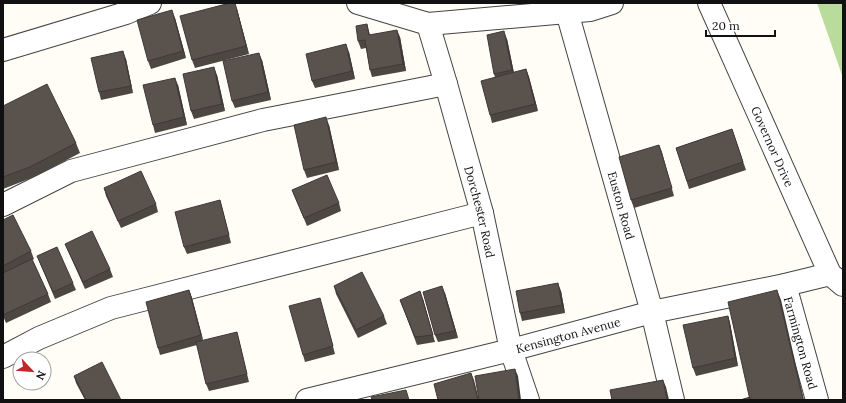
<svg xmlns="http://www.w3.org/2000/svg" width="846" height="403" font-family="Lora,serif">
	<rect width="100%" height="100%" fill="#fffdf5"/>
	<path fill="#b9dc9c" d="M817 3H843V78Z"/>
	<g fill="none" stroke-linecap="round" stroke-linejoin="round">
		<defs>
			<g id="minor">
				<path d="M358 3 428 24 590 10 612 3"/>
				<path id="s1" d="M709 3 830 274 843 285"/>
				<path id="s2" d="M567 12 652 312 673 400"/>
				<path id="s3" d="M428 24 446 84 482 213 511 350 528 400"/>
				<path d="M3 50 126 13 150 3"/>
				<path d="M3 205 71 171 263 120 446 84"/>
				<path id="s4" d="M785 285 817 400"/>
				<path d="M3 357 39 338 111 308 482 213"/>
				<path id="s5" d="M307 400 511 350 652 312 785 285 830 274"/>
			</g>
		</defs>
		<use href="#minor" stroke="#444" stroke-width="24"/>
		<use href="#minor" stroke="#fff" stroke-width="22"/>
	</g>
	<path fill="#4d4742" d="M237 9 249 54 195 68 192 60Z
		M175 18 186 58 151 69 148 61Z
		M367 24 370 35 400 37 406 71 372 77 370 70 366 48 361 49 358 41Z
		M507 39 514 73 526 69 529 77 538 111 492 123 490 115 495 77 494 74Z
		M349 52 355 79 315 88 312 81Z
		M126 59 133 93 101 100 99 92Z
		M262 60 271 100 235 108 232 101Z
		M217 75 225 111 194 119 191 111Z
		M178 85 187 125 155 133 153 125Z
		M3 106 76 143 80 153 34 177 3 189Z
		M329 125 339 170 307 178 304 170Z
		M732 129 746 170 689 189 676 148Z
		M659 145 674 196 634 208 631 200Z
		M104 188 156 204 158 212 121 228 106 196Z
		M292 190 339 203 341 211 307 226Z
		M220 200 222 207 231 243 187 254 184 247Z
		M3 220 31 251 34 259 32 260 48 294 51 302 6 323 3 316Z
		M65 244 110 269 113 277 85 289 68 251Z
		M37 256 73 283 76 290 55 299Z
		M334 286 384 316 387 324 358 338 336 294Z
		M189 290 192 298 203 341 239 340 249 382 209 391 206 384 197 345 160 355 158 348Z
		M561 291 565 313 522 321 520 313Z
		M445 293 458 338 438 342 435 335Z
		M423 299 435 342 417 345 400 300Z
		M322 305 335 354 305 362 303 355Z
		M728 316 730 323 738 366 696 376 693 368Z
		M74 376 121 400H85L76 383Z"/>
	<path fill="#3f3936" d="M235 3 237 9 249 54 246 46Z
		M172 10 175 18 186 58 183 51Z
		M397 30 400 37 406 71 403 64Z
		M504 31 507 39 515 78 512 70Z
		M346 44 349 52 355 79 352 71Z
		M123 51 126 59 133 93 131 86Z
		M259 53 262 60 271 100 268 92Z
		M214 67 217 75 225 111 222 104Z
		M526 69 529 77 538 111 535 104Z
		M175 78 178 85 187 125 184 117Z
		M326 117 329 125 339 170 336 162Z
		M659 145 662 152 674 196 672 188Z
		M558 283 561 291 565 313 562 305Z
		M442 286 445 293 458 338 455 331Z
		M189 290 192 298 204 343 201 335Z
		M777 290 781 300 804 400H803Z
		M420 291 423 299 435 342 433 335Z
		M728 316 730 323 738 366 735 358Z
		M515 369 518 376 521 400H519Z
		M471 373 474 380 479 400H478Z
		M663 380 666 387 669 400H667Z"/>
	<path fill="#5a524d" stroke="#3f3936" d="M230 3H235L246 46 192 60 180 16Z
		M172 10 183 51 148 61 137 20Z
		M367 24 369 35 397 30 403 64 370 70 365 40 358 41 356 26Z
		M504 31 512 70 494 74 487 35Z
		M346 44 352 71 312 81 306 54Z
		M123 51 131 86 99 92 91 58Z
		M259 53 268 92 232 101 223 61Z
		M214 67 222 104 191 111 183 74Z
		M526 69 535 104 490 115 481 81Z
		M175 78 184 117 153 125 143 85Z
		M47 84 76 143 30 167 3 177V106Z
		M326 117 336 162 304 170 294 125Z
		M732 129 743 162 687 181 676 148Z
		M659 145 672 188 631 200 619 157Z
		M141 171 156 204 118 221 104 188Z
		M327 175 339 203 304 218 292 190Z
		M220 200 229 235 184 247 175 212Z
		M13 215 31 251 3 266V220Z
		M92 231 110 269 83 282 65 244Z
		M57 247 73 283 53 292 37 256Z
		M32 259 48 294 3 315V273Z
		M362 272 384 316 356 330 334 286Z
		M558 283 562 305 520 313 516 291Z
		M442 286 455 331 435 335 423 292Z
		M189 290 201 335 158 348 146 302Z
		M777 290 803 400H750L728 302Z
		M420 291 433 335 415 337 400 300Z
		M320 298 333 346 303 355 289 306Z
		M728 316 735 358 693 368 683 325Z
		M237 332 247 374 206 384 196 342Z
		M102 362 121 400H86L74 376Z
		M515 369 519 400H479L475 376Z
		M471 373 478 400H438L434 384Z
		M663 380 667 400H612L610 390Z
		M406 390 409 400H372L371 397Z
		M750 397V400H740Z"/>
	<g text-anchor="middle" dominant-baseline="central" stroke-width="4" stroke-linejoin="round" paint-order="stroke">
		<g font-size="12" fill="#111" stroke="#fff">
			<text stroke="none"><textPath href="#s1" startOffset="157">Governor Drive</textPath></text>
			<text stroke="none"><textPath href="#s2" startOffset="201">Euston Road</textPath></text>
			<text stroke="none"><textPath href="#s3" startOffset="195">Dorchester Road</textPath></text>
			<text stroke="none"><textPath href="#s5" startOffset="269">Kensington Avenue</textPath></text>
			<text stroke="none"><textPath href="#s4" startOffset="60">Farmington Road</textPath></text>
		</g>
	</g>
	<rect width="846" height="403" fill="none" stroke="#111111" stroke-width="8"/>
	<g transform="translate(32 371) rotate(116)"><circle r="19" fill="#ffffff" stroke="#a0a0a0"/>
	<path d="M0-3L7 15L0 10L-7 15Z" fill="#c4262e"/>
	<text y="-6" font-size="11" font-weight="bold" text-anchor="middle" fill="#111111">N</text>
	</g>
	<path d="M706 30v6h69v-6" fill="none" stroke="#111111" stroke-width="2"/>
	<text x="712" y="30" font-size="12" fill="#111111" stroke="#ffffff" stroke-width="3" paint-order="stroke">20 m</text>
</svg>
